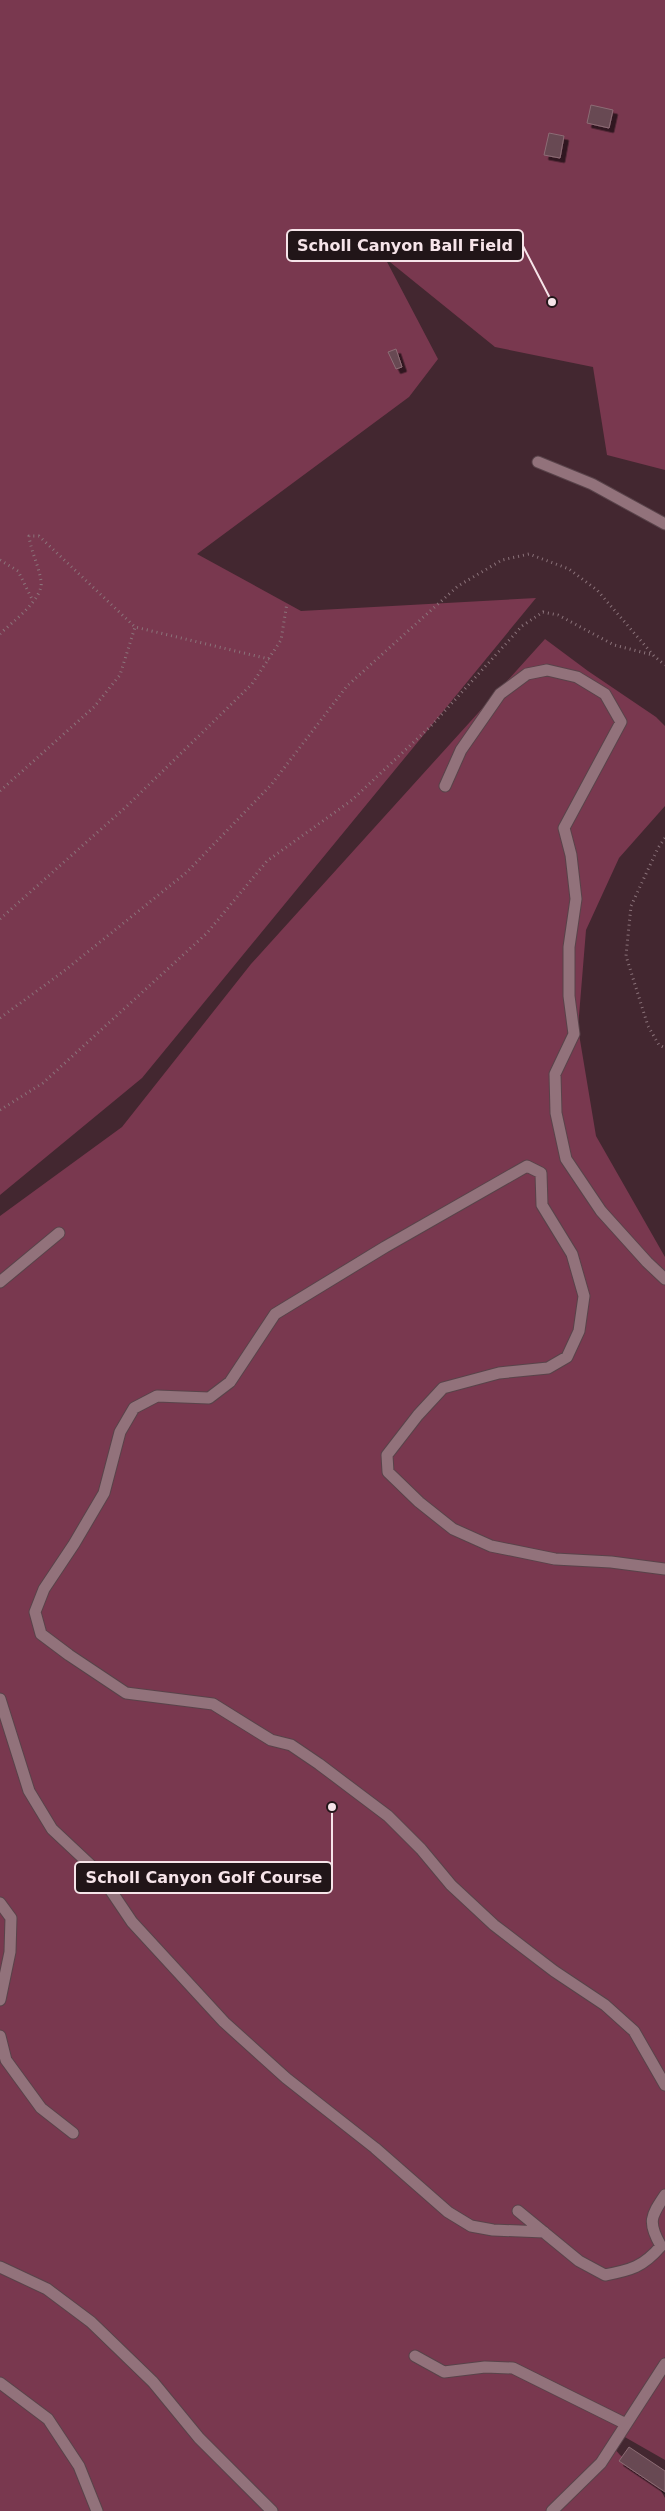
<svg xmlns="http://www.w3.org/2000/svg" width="665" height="2511" font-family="'DejaVu Sans',sans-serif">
	<defs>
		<filter id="shadow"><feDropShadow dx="4.5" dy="4.5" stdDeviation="0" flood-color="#0009"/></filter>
	</defs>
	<rect width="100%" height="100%" fill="#432730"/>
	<path fill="#79384f" d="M0 0H665V470L607 455 593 367 495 347 385 258 438 359 409 397 197 554 301 611 536 598 142 1078 0 1195Z
		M545 639 588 671 656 717 665 726V806L619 858 586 930 578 1028 596 1136 665 1257V2357L654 2378 608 2441 620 2455 660 2489 665 2498V2511H0V1216L122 1127 251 964Z
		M665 2372V2460L623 2436Z"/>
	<path fill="#674952" stroke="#8c6c75" filter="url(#shadow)" d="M591 105 613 110 609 128 587 123Z
		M549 133 564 136 560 158 544 155Z
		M396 349 402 367 396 369 388 352Z
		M629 2447 665 2471V2492L619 2461Z"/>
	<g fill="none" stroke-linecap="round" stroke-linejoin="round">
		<defs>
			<path id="lane" d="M538 462 592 484 665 524
				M445 786 461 750 500 694 527 674 547 670 577 677 605 694 621 722 564 828 571 855 576 899 569 947V996L574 1034 555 1074 556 1113 566 1159 601 1211 647 1262 665 1279
				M0 1282 59 1233
				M665 1569 611 1562 555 1559 491 1546 453 1529 419 1502 388 1472 387 1455 418 1415 443 1388 499 1373 548 1368 567 1357 579 1331 584 1296 572 1254 542 1205 541 1173 527 1166 385 1247 275 1314 230 1382 209 1398 157 1396 134 1408 120 1432 104 1493 74 1544 44 1589 35 1612 41 1634 69 1655 126 1693 213 1704 271 1740 291 1745 319 1764 388 1816 421 1849 451 1885 494 1925 554 1971 605 2005 634 2031 665 2085
				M0 1699 29 1791 52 1829 99 1873 132 1922 224 2022 286 2078 375 2148 448 2212 471 2226 493 2230 544 2232
				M0 1903 11 1918 10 1952 0 2000
				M0 2036 6 2060 41 2108 73 2133
				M518 2211 579 2261 605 2275C631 2270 643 2267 661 2246 647 2222 651 2216 665 2195
				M0 2267 47 2289 91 2322 153 2382 199 2438 272 2511
				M415 2356 444 2372 485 2367 513 2368 626 2424
				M0 2383 48 2419 79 2466 97 2511
				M552 2511 601 2463 665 2364"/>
		</defs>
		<use href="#lane" stroke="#59434a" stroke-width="13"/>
		<path stroke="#8b737a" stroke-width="3" stroke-dasharray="1 4" stroke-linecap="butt" d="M0 560 18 571 33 601
			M0 634C12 622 44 599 41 581 39 566 31 552 29 536H39L135 627 269 659
			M0 791 94 707 120 675 135 627
			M665 838 658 848 631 906 626 956 648 1026 659 1045 665 1048
			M0 919 127 806 252 684 281 640 287 603
			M0 1018 64 971 187 872 271 785 347 686 458 586 502 560 529 554 569 569 597 590 654 656 665 665
			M0 1110 43 1083 207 933 267 861 352 800 433 724 522 626 543 612 558 615 614 645 653 655"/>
		<use href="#lane" stroke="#92727b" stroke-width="11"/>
	</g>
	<path fill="none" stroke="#f6e4e9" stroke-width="2" d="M552 302L523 246M332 1807L332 1878"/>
	<g fill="#f6e4e9" stroke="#211518" stroke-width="2">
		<circle cx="552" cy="302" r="5"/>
		<circle cx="332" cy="1807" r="5"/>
	</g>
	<g fill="#211518" stroke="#f6e4e9" stroke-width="2">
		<rect x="287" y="230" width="236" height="31" rx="5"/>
		<rect x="75" y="1862" width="257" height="31" rx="5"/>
	</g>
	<g font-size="16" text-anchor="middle" font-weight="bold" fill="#f6e4e9">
		<text x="405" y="251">Scholl Canyon Ball Field</text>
		<text x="204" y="1883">Scholl Canyon Golf Course</text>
	</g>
</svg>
